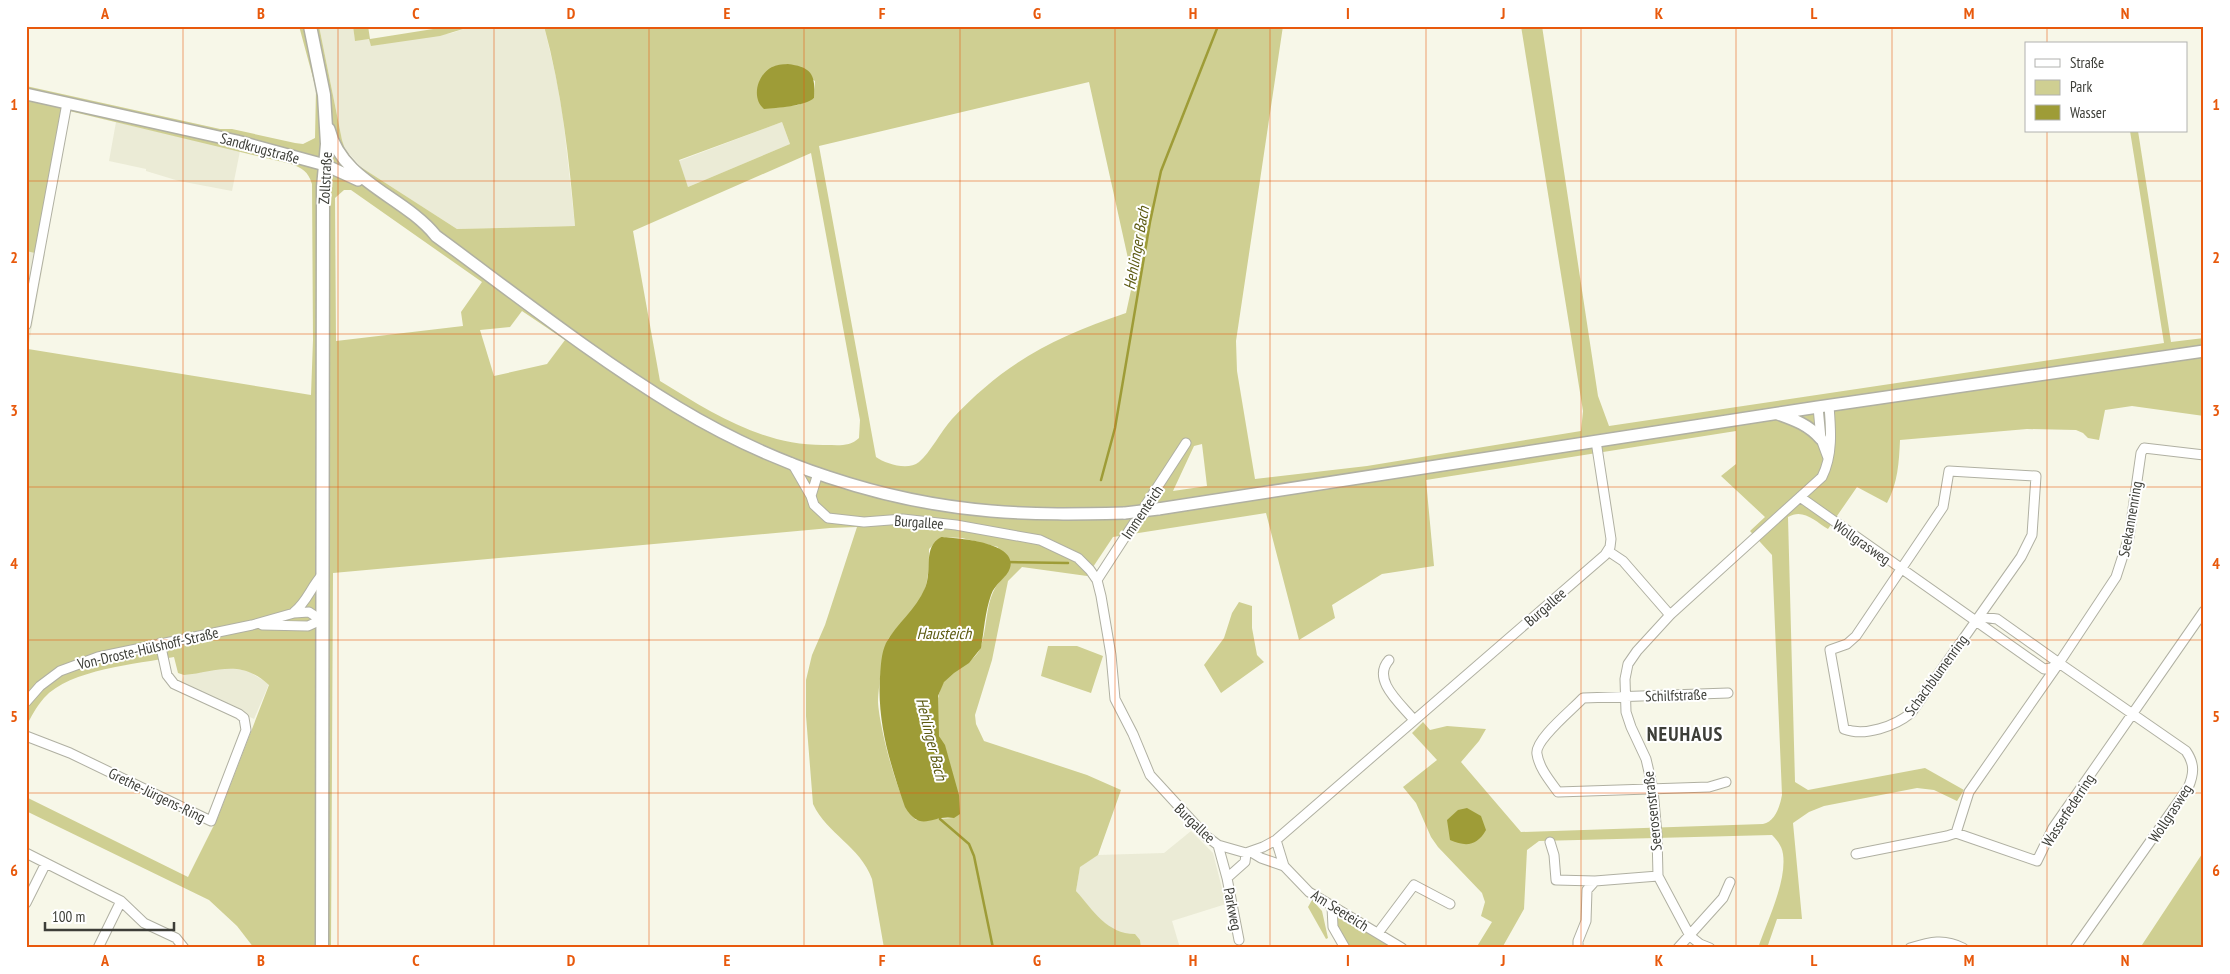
<svg xmlns="http://www.w3.org/2000/svg" width="2230" height="974" font-family="'PT Sans Narrow',sans-serif">
	<rect width="100%" height="100%" fill="#f7f7e8"/>
	<path fill="#ebebd6" d="M319 26H353L355 40 370 39 371 45 452 33 473 26H544L556 77 563 117 575 226 457 229 362 168 345 149 342 140Z
		M116 122 240 151 232 191 179 181 146 171V169L109 161Z
		M782 122 790 144 688 187 679 161Z
		M26 251 45 254 26 360Z
		M224 667 248 671 269 684 254 719 181 683 184 675Z
		M1191 831 1213 853 1226 904 1172 921 1180 948H1141L1140 940 1111 928 1097 917 1076 891 1080 866 1098 855 1164 853Z"/>
	<path fill="#cfcf92" fill-rule="evenodd" d="M299 26H319L342 140 345 149 356 164 457 229 575 226C569 158 562 92 544 26H1283L1236 341 1237 371 1255 479 1367 466 1581 431 1583 411 1521 26H1542L1598 396 1609 426 2164 343 2130 131H2138L2171 342 2204 338V416L2132 406 2105 410 2099 440 2088 438 2083 433 2076 430 2027 429 1900 440C1899 462 1898 483 1887 503L1857 487 1828 529C1815 521 1803 508 1788 517L1795 782 1808 790 1925 768 1964 790 1957 801 1934 790 1917 788 1824 806 1809 812 1793 823 1802 919H1777L1767 948H1758C1767 921 1787 882 1783 854 1782 846 1777 840 1772 835L1539 841 1527 850 1524 909 1502 948H1476L1492 922 1481 916 1485 902 1482 893 1438 847 1431 837 1416 803 1403 787 1437 760 1412 733 1423 722 1430 730 1447 726 1486 729 1479 741 1461 762 1521 832 1763 824C1775 822 1780 806 1782 795L1772 555 1750 531 1765 517 1721 476 1736 464V431L1426 480 1434 566 1382 574 1332 605 1335 618 1299 640 1266 513 1113 537 1087 576 1022 567 1008 581 992 660 975 715 976 724 984 741 1087 775 1121 790 1098 855 1080 867 1076 891C1093 910 1107 934 1135 934L1140 940 1141 948H884L872 879C860 846 827 834 813 804L806 716V680L812 655 825 625 857 527 830 528 333 573 331 948H254L237 926 209 900 26 811V797L188 877 218 817 269 685C240 658 216 672 184 675L178 673 174 657C137 664 70 669 44 698 36 707 31 717 26 727V360L28 349 311 395 313 340 312 184C308 171 302 168 291 164L61 109 35 253 26 251V86L220 129H232L295 143 303 144 315 138 316 89ZM788 64 815 81 814 98 798 105 770 108 772 67ZM1089 82 1133 281 1126 313C1054 337 1004 363 952 419 941 431 930 453 919 462 908 471 886 464 876 457L819 146ZM782 122 790 144 688 187 679 160ZM811 153 860 420 859 438C850 447 838 445 826 445 763 446 712 413 660 381L633 231ZM344 190H351L482 282 461 312 463 326 336 341 335 198ZM522 311 565 340 547 364 494 376 480 330 510 327ZM1202 444 1207 486 1173 491 1194 446ZM941 537 962 538 998 547 1005 576C984 594 989 622 981 646 975 665 952 667 943 683 936 697 934 721 939 736 943 746 948 754 950 765 954 782 953 800 954 818L916 820C899 807 879 725 878 702 878 692 883 651 887 642 890 634 898 628 904 622 927 596 929 582 929 549Z
		M353 26H368L370 39 452 26H473L440 36 371 46 369 39 355 41Z
		M1239 602 1252 606V628L1257 655 1264 662 1221 693 1204 665 1224 638 1232 613Z
		M1048 646H1077L1103 656 1091 693 1041 676Z
		M2204 851V948H2140Z
		M1312 900 1322 911 1328 938 1326 939 1308 907Z
		M1338 915 1393 948H1347L1335 923Z"/>
	<path fill="#9e9c37" d="M788 64C811 67 816 74 814 98 805 106 777 108 764 109 751 98 757 75 772 67 776 65 782 64 788 64Z
		M941 537C957 538 1018 542 1010 568 1007 578 995 583 991 595 985 612 984 631 981 648L969 663 954 673 944 682 938 696 939 736 945 745 959 795 960 814 954 818C932 814 921 834 905 807 890 764 877 722 880 677 881 665 881 654 886 643 897 623 916 610 925 588 933 569 922 548 941 537Z
		M1467 808 1481 816 1486 830C1477 846 1466 847 1450 840L1447 820 1458 810Z"/>
	<g fill="none" stroke-linecap="round" stroke-linejoin="round">
		<path stroke="#9e9c37" stroke-width="2.5" d="M1101 480 1115 428 1150 222 1161 171 1218 26
			M1007 562 1068 563
			M940 816V819L969 844 974 856 993 948"/>
		<defs>
			<path id="minor" d="M26 325 67 103
				M1818 407 1821 439 1828 458
				M2204 455 2144 448 2141 453 2129 537 2116 577 2059 663 1969 792 1956 833 2037 861 2053 828 2204 611
				M792 463 811 496 814 505 828 518 864 522 903 519 956 525 1040 540 1078 558 1090 570 1097 580 1101 596 1111 655 1115 699 1133 734 1150 775 1206 836 1218 845 1246 853 1263 847 1276 840 1605 555 1610 547 1611 539 1596 441
				M1949 471 2036 476 2032 535 2021 557 1911 713C1895 726 1865 737 1844 729L1830 650 1847 644 1856 636 1943 507Z
				M811 496 818 473
				M1800 497 2044 669 2051 668 2059 663 2186 751C2195 764 2194 774 2188 788L2075 948
				M1608 551 1623 561 1670 615
				M1097 580 1186 443
				M294 612C307 602 311 587 322 575
				M1975 620 1982 617 1997 619 2059 663
				M262 625 308 626 321 620
				M1389 660C1371 680 1401 704 1414 720
				M26 702 40 686 60 671 98 657 252 625 294 613 309 612 321 620
				M26 736 70 753 211 821 246 730 244 718 239 714 174 684 167 675 160 643
				M1726 782 1709 787 1558 792C1550 781 1539 768 1537 754 1534 740 1573 709 1583 698L1728 693
				M1276 840 1284 866 1309 892 1402 948
				M1550 842 1554 855 1556 880 1595 881
				M1218 845 1227 878
				M1251 852 1261 858 1284 866
				M26 853 121 901 144 923 176 938 184 948
				M1856 854 1947 836 1956 833
				M26 903 46 863
				M1332 907 1333 927 1345 948
				M1378 933 1414 885 1450 904
				M1239 940 1227 878 1245 862 1246 853
				M98 948 121 901
				M1578 948V941L1586 921 1587 890 1595 881 1658 876
				M1678 948 1723 898 1730 882
				M1710 948 1700 944 1690 936 1658 876 1657 835 1653 789 1646 759 1631 727 1626 712 1625 679 1628 664 1637 651 1670 615 1822 477C1833 455 1831 430 1829 406
				M1910 948C1930 942 1944 938 1963 948"/>
			<path id="tertiary" d="M26 94 237 141 325 165 358 180
				M329 129C342 182 404 196 436 236 515 294 593 356 677 407 771 464 881 502 991 511 1035 515 1080 514 1125 513
				M1778 414C1795 420 1809 425 1821 439
				M1158 509 1818 407 2204 351"/>
			<path id="secondary" d="M310 26 324 95 327 144 323 187 322 948"/>
		</defs>
		<use href="#minor" stroke="#b0b0a2" stroke-width="11"/>
		<use href="#tertiary" stroke="#b0b0a2" stroke-width="14"/>
		<use href="#secondary" stroke="#b0b0a2" stroke-width="15"/>
		<use href="#minor" stroke="#fff" stroke-width="9"/>
		<use href="#tertiary" stroke="#fff" stroke-width="11"/>
		<use href="#secondary" stroke="#fff" stroke-width="12"/>
		<defs>
			<path id="tertiary-bridge" d="M1125 513 1158 509"/>
		</defs>
		<use href="#tertiary-bridge" stroke="#b0b0a2" stroke-width="14" stroke-linecap="butt"/>
		<use href="#tertiary-bridge" stroke="#fff" stroke-width="11"/>
	</g>
	<path fill="none" stroke="#e8590c" stroke-width="1" stroke-opacity="0.55" d="M183 26V948M338 26V948M494 26V948M649 26V948M804 26V948M960 26V948M1115 26V948M1270 26V948M1426 26V948M1581 26V948M1736 26V948M1892 26V948M2047 26V44M2047 131V948M26 181H2204M26 334H2204M26 487H2204M26 640H2204M26 793H2204"/>
	<g text-anchor="middle" dominant-baseline="central" stroke-width="4" stroke-linejoin="round" paint-order="stroke">
		<g font-size="15" fill="#3d3e38" stroke="#fff">
			<text transform="translate(260 148) rotate(15)">Sandkrugstraße</text>
			<text transform="translate(325 178) rotate(-87)">Zollstraße</text>
			<text transform="translate(1142 512) rotate(-56)">Immenteich</text>
			<text transform="translate(2130 519) rotate(-80)">Seekannenring</text>
			<text transform="translate(919 522) rotate(4)">Burgallee</text>
			<text transform="translate(1862 542) rotate(35)">Wollgrasweg</text>
			<text transform="translate(1545 607) rotate(-41)">Burgallee</text>
			<text transform="translate(148 648) rotate(-13)">Von-Droste-Hülshoff-Straße</text>
			<text transform="translate(1936 675) rotate(-54)">Schachblumenring</text>
			<text transform="translate(1676 695) rotate(-2)">Schilfstraße</text>
			<text transform="translate(157 795) rotate(26)">Grethe-Jürgens-Ring</text>
			<text transform="translate(2068 810) rotate(-57)">Wasserfederring</text>
			<text transform="translate(1652 811) rotate(-96)">Seerosenstraße</text>
			<text transform="translate(2170 813) rotate(-57)">Wollgrasweg</text>
			<text transform="translate(1195 823) rotate(44)">Burgallee</text>
			<text transform="translate(1233 909) rotate(79)">Parkweg</text>
			<text transform="translate(1340 910) rotate(32)">Am Seeteich</text>
		</g>
		<g font-size="16" font-style="italic" fill="#5d5b12" stroke="#fff">
			<text transform="translate(1136 248) rotate(-80)">Hehlinger Bach</text>
			<text x="944" y="633">Hausteich</text>
			<text transform="translate(932 739) rotate(76)">Hehlinger Bach</text>
		</g>
		<g font-size="20" font-weight="bold" letter-spacing="1" fill="#3d3e38" stroke="#fff">
			<text x="1685" y="734">NEUHAUS</text>
		</g>
	</g>
	<rect width="2230" height="974" fill="none" stroke="#ffffff" stroke-width="55"/>
	<rect x="2025" y="42" width="162" height="90" fill="#ffffff" stroke="#b1b2af"/>
	<rect x="2035" y="59" width="25" height="8" fill="#ffffff" stroke="#b1b2af"/>
	<text x="2070" y="68" font-size="15" fill="#3d3e38">Straße</text>
	<rect x="2035" y="80" width="25" height="15" fill="#cfcf92" stroke="#b1b2af"/>
	<text x="2070" y="92" font-size="15" fill="#3d3e38">Park</text>
	<rect x="2035" y="105" width="25" height="15" fill="#9e9c37" stroke="#b1b2af"/>
	<text x="2070" y="118" font-size="15" fill="#3d3e38">Wasser</text>
	<path d="M45 922v8h129v-8" fill="none" stroke="#3d3e38" stroke-width="2.5"/>
	<text x="52" y="922" font-size="15" fill="#3d3e38" stroke="#ffffff" stroke-width="4" paint-order="stroke">100 m</text>
	<rect x="28" y="28" width="2174" height="918" fill="none" stroke="#e8590c" stroke-width="2"/>
	<g font-size="16" text-anchor="middle" font-weight="bold" fill="#e8590c">
		<text x="105" y="19">A</text>
		<text x="261" y="19">B</text>
		<text x="416" y="19">C</text>
		<text x="571" y="19">D</text>
		<text x="727" y="19">E</text>
		<text x="882" y="19">F</text>
		<text x="1037" y="19">G</text>
		<text x="1193" y="19">H</text>
		<text x="1348" y="19">I</text>
		<text x="1503" y="19">J</text>
		<text x="1659" y="19">K</text>
		<text x="1814" y="19">L</text>
		<text x="1969" y="19">M</text>
		<text x="2125" y="19">N</text>
		<text x="14" y="110">1</text>
		<text x="2216" y="110">1</text>
		<text x="14" y="263">2</text>
		<text x="2216" y="263">2</text>
		<text x="14" y="416">3</text>
		<text x="2216" y="416">3</text>
		<text x="14" y="569">4</text>
		<text x="2216" y="569">4</text>
		<text x="14" y="722">5</text>
		<text x="2216" y="722">5</text>
		<text x="14" y="876">6</text>
		<text x="2216" y="876">6</text>
		<text x="105" y="966">A</text>
		<text x="261" y="966">B</text>
		<text x="416" y="966">C</text>
		<text x="571" y="966">D</text>
		<text x="727" y="966">E</text>
		<text x="882" y="966">F</text>
		<text x="1037" y="966">G</text>
		<text x="1193" y="966">H</text>
		<text x="1348" y="966">I</text>
		<text x="1503" y="966">J</text>
		<text x="1659" y="966">K</text>
		<text x="1814" y="966">L</text>
		<text x="1969" y="966">M</text>
		<text x="2125" y="966">N</text>
	</g>
</svg>
